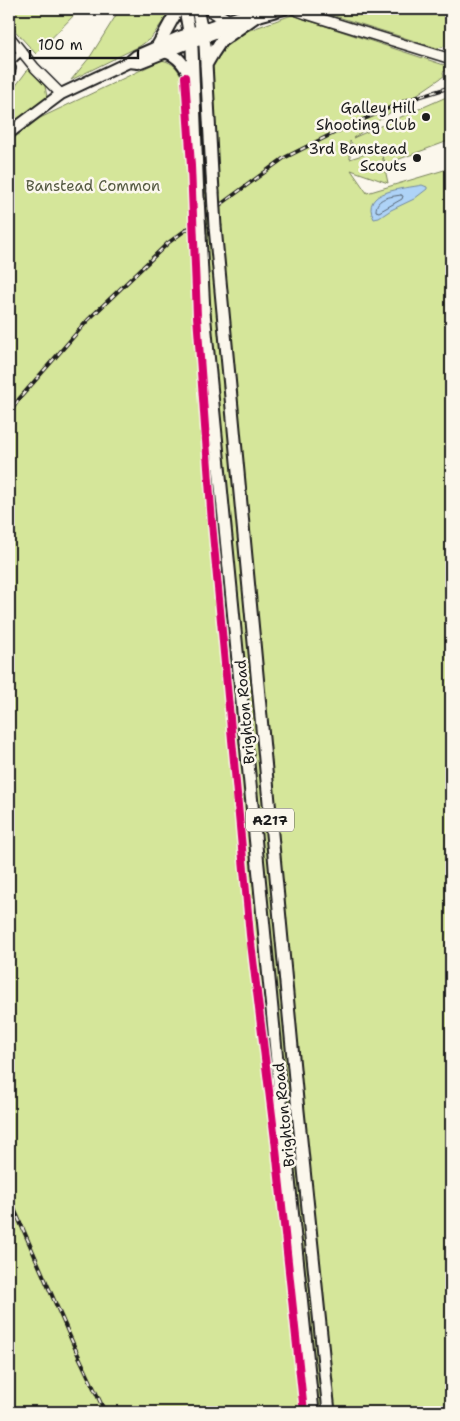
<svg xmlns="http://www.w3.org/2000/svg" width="460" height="1421" font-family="'Shantell Sans',sans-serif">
	<rect width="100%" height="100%" fill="#fbf7ec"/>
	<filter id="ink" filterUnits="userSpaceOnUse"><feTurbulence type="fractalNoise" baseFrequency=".02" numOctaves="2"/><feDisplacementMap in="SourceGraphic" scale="10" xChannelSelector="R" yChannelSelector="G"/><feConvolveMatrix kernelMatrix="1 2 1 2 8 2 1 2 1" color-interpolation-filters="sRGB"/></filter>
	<g filter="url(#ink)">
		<path fill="#d5e69a" stroke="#78815b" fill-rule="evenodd" d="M9 9H80L36 54 9 24Z
			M120 9H172L151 38 140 46 71 80 90 57Z
			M316 9H451V45L437 48 319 11Z
			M292 15 441 64 449 66V69L443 72 444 76 353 138 451 95V140L386 164 382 155 388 183 351 170 367 193 451 168V1412H9V142L40 118 162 60C174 63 177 68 183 79L216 59 218 51 244 32ZM350 141 359 152 379 145 381 149 350 159Z
			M29 68 45 86 47 97 9 125V95Z"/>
		<path fill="#aed3f7" stroke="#748a9f" d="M422 185 427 187V189L414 199 391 210 379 218 374 219C359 190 404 189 422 185Z"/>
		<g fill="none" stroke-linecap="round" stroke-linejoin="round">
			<path stroke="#566574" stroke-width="1" d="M401 195 403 196 402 199 379 212 376 211C376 197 390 197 401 195Z"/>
			<defs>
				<path id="street" d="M9 63 22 51
					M9 64 12 68 11 72 9 75"/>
				<path id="secondary" d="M293 9 306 14 451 59
					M9 36 35 68 61 94"/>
				<path id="primary" d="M129 62 136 56 179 37 252 12
					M9 133 61 94 129 62 138 63 255 17 284 9"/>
				<path id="highway" d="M185 9 192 48 198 198
					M197 9 205 45 213 192
					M209 9 227 20
					M157 47 178 9
					M166 52C179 56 185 66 191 78
					M206 65 213 53 221 41 255 17
					M215 227 298 1111 329 1412
					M200 234 204 312 282 1112 313 1412"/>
			</defs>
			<use href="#street" stroke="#1c1c1c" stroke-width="10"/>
			<use href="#secondary" stroke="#1c1c1c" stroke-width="12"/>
			<use href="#primary" stroke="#1c1c1c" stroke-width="14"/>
			<use href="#highway" stroke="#1c1c1c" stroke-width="15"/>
			<use href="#street" stroke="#fbf7ec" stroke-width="6"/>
			<use href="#secondary" stroke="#fbf7ec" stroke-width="9"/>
			<use href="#primary" stroke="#fbf7ec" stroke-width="10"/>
			<use href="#highway" stroke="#fbf7ec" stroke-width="11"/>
			<defs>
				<path id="rail" d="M9 414 19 399 88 320 168 243 284 158 342 129 405 101 451 87
					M9 1197 75 1348 105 1412"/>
			</defs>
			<use href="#rail" stroke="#1c1c1c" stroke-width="4"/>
			<use href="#rail" stroke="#fbf7ec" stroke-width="2" stroke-dasharray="5.5" stroke-linecap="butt"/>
			<defs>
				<path id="highway-bridge" d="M213 192 215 227
					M198 198 200 234"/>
			</defs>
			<use href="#highway-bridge" stroke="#1c1c1c" stroke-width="15" stroke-linecap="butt"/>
			<use href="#highway-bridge" stroke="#fbf7ec" stroke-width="11"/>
			<defs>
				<path id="cycleway" d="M185 77 191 166 197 316 212 523 250 935 275 1140 304 1412"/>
			</defs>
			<use href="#cycleway" stroke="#fbf7ec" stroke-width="11"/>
			<use href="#cycleway" stroke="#d6006c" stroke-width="8"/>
		</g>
	</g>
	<g fill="#1c1c1c" stroke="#fbf7ec" stroke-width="2">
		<circle cx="426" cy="117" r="5"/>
		<circle cx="417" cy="158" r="5"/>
	</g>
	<g text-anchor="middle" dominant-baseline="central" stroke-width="5" stroke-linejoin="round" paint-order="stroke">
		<rect fill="#fbf7ec" stroke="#5f5e5a" stroke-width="1" x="246" y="808.5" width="48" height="23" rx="4"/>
		<g font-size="14" font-weight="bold" fill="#1c1c1c">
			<text x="270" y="820">A217</text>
		</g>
		<g font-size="15" fill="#1c1c1c" stroke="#fbf7ec" text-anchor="end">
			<text x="416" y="108">Galley Hill<tspan x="416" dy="17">Shooting Club</tspan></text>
			<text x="407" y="149">3rd Banstead<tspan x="407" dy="17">Scouts</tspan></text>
		</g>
		<g font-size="15" fill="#545942" stroke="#fbf7ec">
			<text x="93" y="186">Banstead Common</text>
		</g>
		<g font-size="15" fill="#1c1c1c" stroke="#fbf7ec">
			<text transform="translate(245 712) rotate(-95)">Brighton Road</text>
			<text transform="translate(284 1115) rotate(-96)">Brighton Road</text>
		</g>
	</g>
	<rect width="460" height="1421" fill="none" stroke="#fbf7ec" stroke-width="30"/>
	<rect x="15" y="15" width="430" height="1391" fill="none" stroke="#1c1c1c" stroke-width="2" filter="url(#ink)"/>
	<path d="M30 50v8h108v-8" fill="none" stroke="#1c1c1c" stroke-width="2.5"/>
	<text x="38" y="50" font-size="15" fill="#1c1c1c" stroke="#fbf7ec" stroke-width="4" paint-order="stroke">100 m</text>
</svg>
